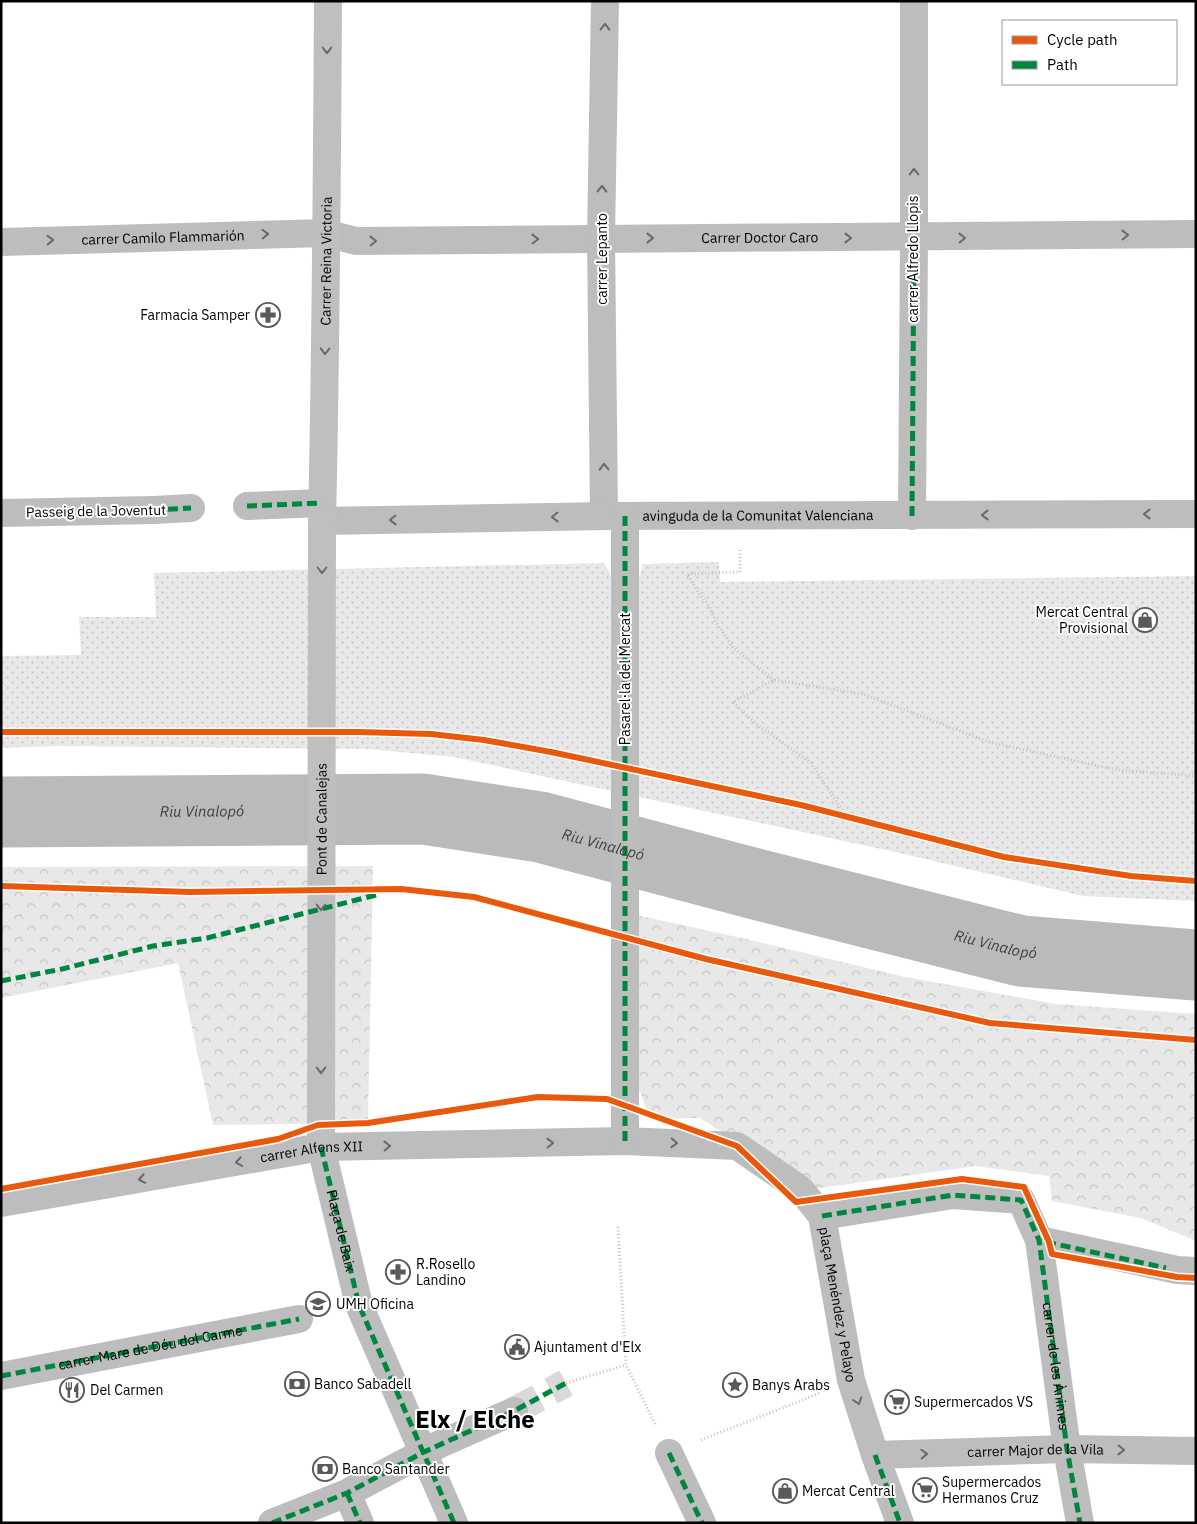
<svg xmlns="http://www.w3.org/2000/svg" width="1197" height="1524" font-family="'IBM Plex Sans',sans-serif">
	<defs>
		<pattern id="forest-crowns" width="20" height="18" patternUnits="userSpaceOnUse" patternTransform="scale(1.25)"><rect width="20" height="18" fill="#e8e8e8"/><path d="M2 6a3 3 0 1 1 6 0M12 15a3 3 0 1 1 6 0" fill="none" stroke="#c5c5c5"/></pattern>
		<pattern id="garden-dots" width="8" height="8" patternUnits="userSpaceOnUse" patternTransform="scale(1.25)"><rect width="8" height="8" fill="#e8e8e8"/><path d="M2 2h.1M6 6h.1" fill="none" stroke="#c5c5c5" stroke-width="1.8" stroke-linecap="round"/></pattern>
	</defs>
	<rect width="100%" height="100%" fill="#fff"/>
	<path fill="url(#forest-crowns)" d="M373 866 368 1123 213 1125 178 963 1 998V867Z
		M637 915 755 941 905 977 1056 1004 1196 1014V1241L1141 1218 1052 1201 1049 1176 976 1166 813 1189 700 1118 650 1119 634 1076Z"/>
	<path fill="url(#garden-dots)" d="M719 562 720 582 1196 576V901L1083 896 895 852 454 757 368 749 55 746 1 748V656L81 655 79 617H156L154 573 604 563 611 575H640L643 564Z"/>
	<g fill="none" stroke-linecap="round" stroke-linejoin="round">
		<path stroke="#bababa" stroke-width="71" id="s1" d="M1 812 423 809 540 827 748 882 1021 951 1196 965"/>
		<path stroke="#d9d9d9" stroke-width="28" stroke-dasharray="28 14" stroke-linecap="butt" d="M514 1411 566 1383"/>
		<path stroke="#c2c2c2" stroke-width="3" stroke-dasharray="1 2.5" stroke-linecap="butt" d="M740 550V572L687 574 697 590 709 606 716 622 733 648 774 680
			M1 732H288
			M357 732 431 734 484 740 591 760
			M660 775 801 805 1004 857 1131 876 1196 881
			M846 816 811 763 755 723 733 702 774 680 863 694 989 742 1117 770 1196 776
			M1 886 190 892 288 890
			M357 889H401L474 897 591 928
			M660 946 706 959 990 1023 1196 1040
			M618 1227 626 1365 655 1424
			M566 1383 626 1365
			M701 1440 820 1393"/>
		<path stroke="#bdbdbd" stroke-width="28" d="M247 506 322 503
			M153 510 191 508
			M912 516 914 238
			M321 1147 359 1305 454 1523
			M822 1216 953 1195 1021 1200 1039 1240 1177 1270 1196 1271
			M1 1376 299 1319
			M669 1453 702 1523
			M875 1455 900 1523
			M347 1493 360 1523
			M272 1523 347 1493 438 1445 514 1411"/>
		<g stroke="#bdbdbd" stroke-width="28">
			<path d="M914 238V1"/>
			<path id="s2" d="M1 242 325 233 356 241C636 237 916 238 1196 234"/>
			<path d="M1 513 153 510"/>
			<path d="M604 516 601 238 605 1"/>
			<path id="s3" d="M322 521 604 516 1196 514"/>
			<path id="s4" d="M1 1203 321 1147 625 1141 737 1146 800 1189 822 1216 851 1380 875 1455 1067 1449 1196 1451"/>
			<path d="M1039 1240 1067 1449 1080 1523"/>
		</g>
		<path stroke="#bfbfbf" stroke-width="28" id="s5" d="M322 521C326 348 327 175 328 1"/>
		<path stroke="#bdbdbd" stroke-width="28" d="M625 1141V516"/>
		<path stroke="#bfbfbf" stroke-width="28" id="s6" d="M321 1147 322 521"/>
		<g stroke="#00873e" stroke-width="5" stroke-dasharray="10 5" stroke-linecap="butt">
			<path d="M247 506 322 503"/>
			<path d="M153 510 191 508"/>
			<path d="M912 516 914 238"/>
			<path d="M1 981 62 969 153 946 207 938 380 894"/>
			<path d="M625 1141V516"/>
			<path id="s7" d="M321 1147 359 1305 454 1523"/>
			<path id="s8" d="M822 1216 953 1195 1021 1200 1039 1240 1067 1449 1080 1523"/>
			<path d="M1046 1242 1166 1268"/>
			<path id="s9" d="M1 1376 299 1319"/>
			<path d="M669 1453 702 1523"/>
			<path d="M875 1455 900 1523"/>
			<path d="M347 1493 360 1523"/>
			<path d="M272 1523 347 1493 424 1452 514 1411 566 1383"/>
		</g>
		<defs>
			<path id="cycleway" d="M1 732H358L431 734 484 740 551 752 801 805 1004 857 1131 876 1196 881
				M1 886 190 892 401 889 474 897 706 959 990 1023 1196 1040
				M1 1189 278 1139 318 1125 368 1123 538 1097 607 1099 737 1146 796 1202 962 1179 1024 1187 1049 1242 1052 1254 1177 1277 1196 1278"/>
		</defs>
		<use href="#cycleway" stroke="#fff" stroke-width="9"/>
		<use href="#cycleway" stroke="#e8590c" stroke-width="6"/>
	</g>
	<defs><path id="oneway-chevron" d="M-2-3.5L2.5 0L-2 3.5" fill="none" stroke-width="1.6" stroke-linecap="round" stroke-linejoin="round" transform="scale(1.25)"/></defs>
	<g stroke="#686868">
		<use href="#oneway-chevron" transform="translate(605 27) rotate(-89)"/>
		<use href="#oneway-chevron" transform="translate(914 172) rotate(-90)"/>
		<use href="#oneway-chevron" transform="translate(602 189) rotate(-89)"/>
		<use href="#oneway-chevron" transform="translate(265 234) rotate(-2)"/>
		<use href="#oneway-chevron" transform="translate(1125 235) rotate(-1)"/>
		<use href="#oneway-chevron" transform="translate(650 238)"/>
		<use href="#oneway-chevron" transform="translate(848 238)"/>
		<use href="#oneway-chevron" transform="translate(962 238) rotate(-1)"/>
		<use href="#oneway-chevron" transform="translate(535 239) rotate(-1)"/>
		<use href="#oneway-chevron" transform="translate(50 240) rotate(-2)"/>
		<use href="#oneway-chevron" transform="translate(373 241) rotate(-1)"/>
		<use href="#oneway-chevron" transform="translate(604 467) rotate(-91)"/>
		<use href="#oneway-chevron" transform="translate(1147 514) rotate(180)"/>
		<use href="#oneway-chevron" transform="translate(985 515) rotate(180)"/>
		<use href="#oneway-chevron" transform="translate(555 517) rotate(179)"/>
		<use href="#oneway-chevron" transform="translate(393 520) rotate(179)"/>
		<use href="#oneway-chevron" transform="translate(550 1143) rotate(-1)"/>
		<use href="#oneway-chevron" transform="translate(674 1143) rotate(3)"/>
		<use href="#oneway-chevron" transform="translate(387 1146) rotate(-1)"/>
		<use href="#oneway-chevron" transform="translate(239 1162) rotate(170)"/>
		<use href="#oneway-chevron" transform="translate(142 1179) rotate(170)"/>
		<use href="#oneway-chevron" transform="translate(858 1401) rotate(72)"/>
		<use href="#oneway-chevron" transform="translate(1121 1450) rotate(1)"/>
		<use href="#oneway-chevron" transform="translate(924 1454) rotate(-2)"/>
	</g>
	<g stroke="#696969">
		<use href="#oneway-chevron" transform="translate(327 50) rotate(90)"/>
		<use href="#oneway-chevron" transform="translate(325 351) rotate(91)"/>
		<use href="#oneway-chevron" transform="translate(322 570) rotate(90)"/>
		<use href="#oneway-chevron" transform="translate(321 907) rotate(90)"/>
		<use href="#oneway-chevron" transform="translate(321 1070) rotate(90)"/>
	</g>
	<defs>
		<symbol id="pharmacy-ring" viewBox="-11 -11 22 22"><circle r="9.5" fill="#fff" stroke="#595959" stroke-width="1.5"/><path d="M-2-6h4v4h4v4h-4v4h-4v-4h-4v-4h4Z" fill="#595959"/></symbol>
		<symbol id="shop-ring" viewBox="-11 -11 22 22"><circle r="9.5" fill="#fff" stroke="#595959" stroke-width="1.5"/><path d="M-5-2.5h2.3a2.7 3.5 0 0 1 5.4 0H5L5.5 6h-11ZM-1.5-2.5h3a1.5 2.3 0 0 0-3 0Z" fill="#595959"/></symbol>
		<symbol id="university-ring" viewBox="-11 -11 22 22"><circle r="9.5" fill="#fff" stroke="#595959" stroke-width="1.5"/><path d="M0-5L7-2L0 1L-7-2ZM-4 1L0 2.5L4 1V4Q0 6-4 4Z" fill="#595959"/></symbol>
		<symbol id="civic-ring" viewBox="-11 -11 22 22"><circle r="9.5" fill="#fff" stroke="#595959" stroke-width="1.5"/><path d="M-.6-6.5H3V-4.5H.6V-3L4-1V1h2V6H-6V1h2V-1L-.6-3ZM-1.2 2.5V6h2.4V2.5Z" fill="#595959"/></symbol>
		<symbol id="bank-ring" viewBox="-11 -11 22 22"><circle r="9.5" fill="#fff" stroke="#595959" stroke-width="1.5"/><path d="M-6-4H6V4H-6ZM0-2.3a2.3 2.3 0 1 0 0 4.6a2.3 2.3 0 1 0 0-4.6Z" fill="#595959"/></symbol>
		<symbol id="sight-ring" viewBox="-11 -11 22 22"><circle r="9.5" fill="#fff" stroke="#595959" stroke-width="1.5"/><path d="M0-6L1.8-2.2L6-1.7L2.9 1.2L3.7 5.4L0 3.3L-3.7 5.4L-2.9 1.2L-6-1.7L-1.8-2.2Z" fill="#595959"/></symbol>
		<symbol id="restaurant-ring" viewBox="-11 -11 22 22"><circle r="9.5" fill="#fff" stroke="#595959" stroke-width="1.5"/><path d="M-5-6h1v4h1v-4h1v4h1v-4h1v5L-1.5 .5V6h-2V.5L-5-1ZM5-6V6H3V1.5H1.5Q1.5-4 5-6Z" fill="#595959"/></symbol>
		<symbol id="supermarket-ring" viewBox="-11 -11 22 22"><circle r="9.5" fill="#fff" stroke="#595959" stroke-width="1.5"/><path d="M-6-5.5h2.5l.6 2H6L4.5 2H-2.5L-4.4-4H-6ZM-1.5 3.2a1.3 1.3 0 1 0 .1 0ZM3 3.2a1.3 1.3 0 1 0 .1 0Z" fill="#595959"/></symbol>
	</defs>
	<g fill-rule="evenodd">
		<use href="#pharmacy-ring" x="254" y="301" width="28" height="28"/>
		<use href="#shop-ring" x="1131" y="606" width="28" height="28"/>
		<use href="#pharmacy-ring" x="384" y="1258" width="28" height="28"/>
		<use href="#university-ring" x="304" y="1290" width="28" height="28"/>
		<use href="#civic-ring" x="503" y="1333" width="28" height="28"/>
		<use href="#bank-ring" x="283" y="1370" width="28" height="28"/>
		<use href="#sight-ring" x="721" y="1371" width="28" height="28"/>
		<use href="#restaurant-ring" x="58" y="1376" width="28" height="28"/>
		<use href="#supermarket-ring" x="883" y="1388" width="28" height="28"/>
		<use href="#bank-ring" x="311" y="1455" width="28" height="28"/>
		<use href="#supermarket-ring" x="911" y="1476" width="28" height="28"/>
		<use href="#shop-ring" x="771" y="1477" width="28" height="28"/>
	</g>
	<g text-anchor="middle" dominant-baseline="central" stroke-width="4" stroke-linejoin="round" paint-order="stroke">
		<g font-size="14" fill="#000" stroke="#fff">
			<text stroke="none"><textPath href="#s2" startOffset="162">carrer Camilo Flammarión</textPath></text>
			<text stroke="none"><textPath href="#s2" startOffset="760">Carrer Doctor Caro</textPath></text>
			<text transform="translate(602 259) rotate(-90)">carrer Lepanto</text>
			<text transform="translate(913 259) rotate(-90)">carrer Alfredo Llopis</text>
			<text stroke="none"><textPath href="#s5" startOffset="260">Carrer Reina Victoria</textPath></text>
			<text transform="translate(96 511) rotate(-1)">Passeig de la Joventut</text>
			<text stroke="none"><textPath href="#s3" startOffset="436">avinguda de la Comunitat Valenciana</textPath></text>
			<text transform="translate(625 679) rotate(-90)">Pasarel·la del Mercat</text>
			<text stroke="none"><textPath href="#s6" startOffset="328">Pont de Canalejas</textPath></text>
			<text stroke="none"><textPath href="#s4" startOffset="315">carrer Alfons XII</textPath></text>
			<text stroke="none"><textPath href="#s7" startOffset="86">Plaça de Baix</textPath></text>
			<text stroke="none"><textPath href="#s4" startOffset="942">plaça Menéndez y Pelayo</textPath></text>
			<text stroke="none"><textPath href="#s9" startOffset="152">carrer Mare de Déu del Carme</textPath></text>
			<text stroke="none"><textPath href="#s8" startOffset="372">carrer de les Ànimes</textPath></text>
			<text stroke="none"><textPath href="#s4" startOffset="1258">carrer Major de la Vila</textPath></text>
		</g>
		<g font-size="14" fill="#000" stroke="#fff" text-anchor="start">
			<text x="250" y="315" text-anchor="end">Farmacia Samper</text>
			<text x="1128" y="612" text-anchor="end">Mercat Central<tspan x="1128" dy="16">Provisional</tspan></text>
			<text x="416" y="1264">R.Rosello<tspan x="416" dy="16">Landino</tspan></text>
			<text x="336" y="1304">UMH Oficina</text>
			<text x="534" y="1347">Ajuntament d'Elx</text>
			<text x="314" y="1384">Banco Sabadell</text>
			<text x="752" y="1385">Banys Arabs</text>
			<text x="90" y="1390">Del Carmen</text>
			<text x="914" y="1402">Supermercados VS</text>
			<text x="342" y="1469">Banco Santander</text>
			<text x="942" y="1482">Supermercados<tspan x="942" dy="16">Hermanos Cruz</tspan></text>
			<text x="802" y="1491">Mercat Central</text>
		</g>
		<g font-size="15" font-style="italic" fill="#3d3d3d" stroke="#fff">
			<text stroke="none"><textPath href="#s1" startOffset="201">Riu Vinalopó</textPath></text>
			<text stroke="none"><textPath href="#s1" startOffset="606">Riu Vinalopó</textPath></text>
			<text stroke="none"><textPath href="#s1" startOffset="1011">Riu Vinalopó</textPath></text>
		</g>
		<g font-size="24" font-weight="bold" fill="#000" stroke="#fff">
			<text x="475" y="1419">Elx / Elche</text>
		</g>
	</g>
	<rect width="1197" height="1524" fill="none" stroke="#000000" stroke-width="5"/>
	<rect x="1002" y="20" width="175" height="65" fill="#ffffff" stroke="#999999"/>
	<rect x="1012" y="36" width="25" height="8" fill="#e8590c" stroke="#999999"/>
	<text x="1047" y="45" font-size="15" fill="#000000">Cycle path</text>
	<rect x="1012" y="61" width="25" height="8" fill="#00873e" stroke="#999999"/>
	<text x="1047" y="70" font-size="15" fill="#000000">Path</text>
</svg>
